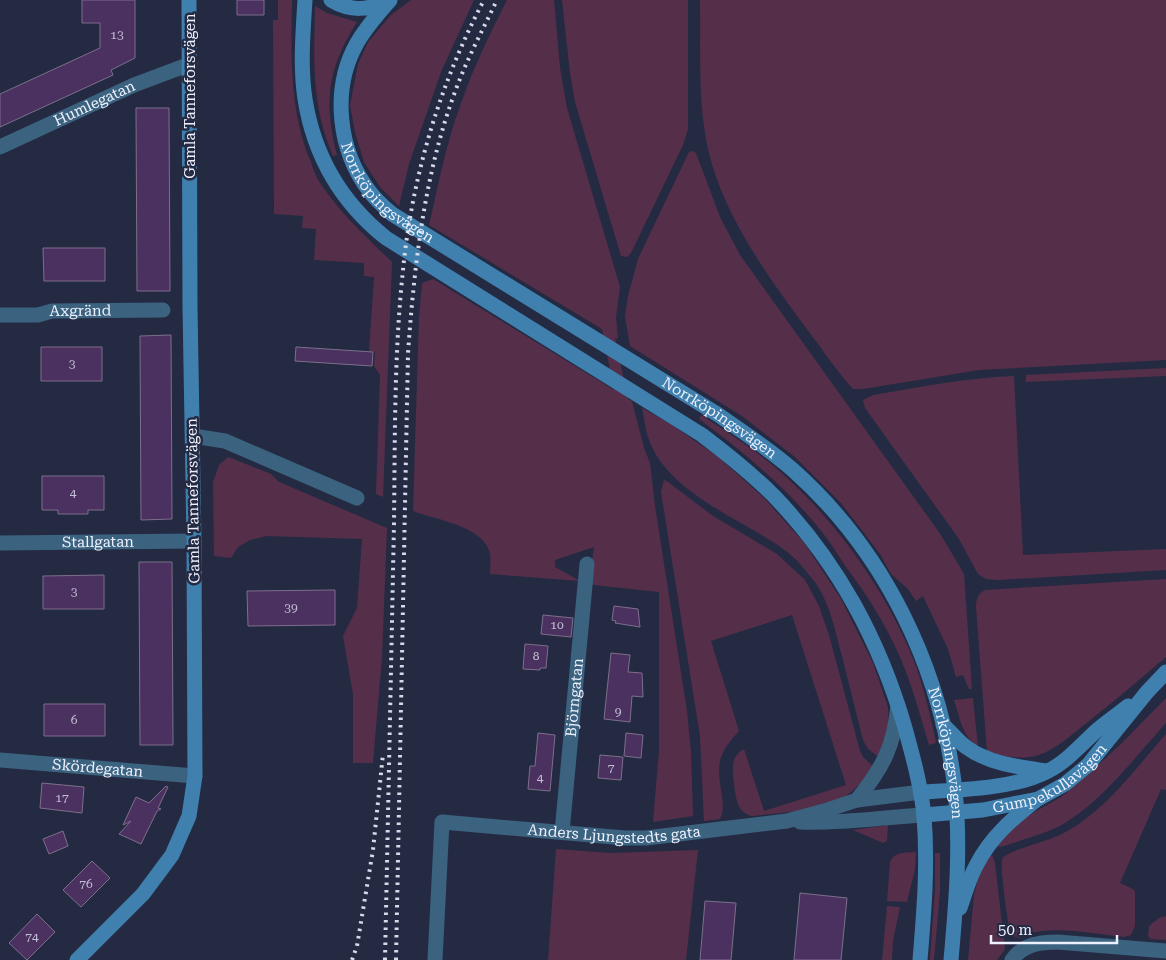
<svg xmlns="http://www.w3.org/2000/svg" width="1166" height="960" font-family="'Roboto Serif',serif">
	<rect width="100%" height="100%" fill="#252a43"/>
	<path fill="#552f49" d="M278 0H292C291 54 289 111 311 162 313 169 316 177 320 183 340 213 366 237 392 262L383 497 376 494 380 375 374 366 375 352 369 351 374 277 364 276V263L314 260 316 229 302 228 303 216 274 214 273 20H278Z
		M411 0H474L441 72 409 164 399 206 380 187 364 162 355 132 350 105 358 64 368 42 391 15Z
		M507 0H554L560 68 567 108 620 287 616 317 618 339 615 338 628 399 632 401 644 448 650 463 655 506 687 711 691 753 693 816 653 822 659 751V592L594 585 589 583 594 547 555 560V567L580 581 490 574C490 568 491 560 490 554 485 526 436 520 413 511L419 317 422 283 433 279 614 390 602 329 429 225C439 182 447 139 463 98 475 64 491 32 507 0Z
		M562 0H688V129L683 145 631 253 627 257 621 256 575 102 570 73Z
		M700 0H1166V360L979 370 863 389H853C837 372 824 351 809 332 766 274 716 206 705 133 698 89 701 44 700 0Z
		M315 6 327 13 357 22C328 68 323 101 337 155L333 156C311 105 314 60 315 6Z
		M693 151 696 153 720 217 740 255 941 535 964 574 972 689H969L963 675 956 677 948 649 923 596 916 601 908 589 891 574 880 554 841 503 795 457 742 416 630 346 625 316 628 296 638 259 689 152Z
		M1166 368V376L1026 382V375Z
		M1014 376 1023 555 1166 549V570L998 580 986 579 978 574 959 539 865 408 863 400 873 395C920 387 966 378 1014 376Z
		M642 408 669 423 717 456 765 499 805 544 841 599 873 663 888 707 889 727 880 758 868 749 863 740C856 712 849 684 842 656 835 631 830 602 814 581 806 571 797 559 786 551 743 519 666 493 648 437 645 428 644 417 642 408Z
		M701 415C724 430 748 445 770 463 832 514 889 593 917 669 925 693 931 718 936 743L929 745C920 715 912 684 899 655 885 623 867 595 846 567 838 555 831 543 822 532 787 488 744 452 699 419Z
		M228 457 271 474 279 482 387 528 382 657 373 763H353V694L343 636 357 608 362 539 267 536 250 540 238 547 231 558 214 556 213 482 219 465Z
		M664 480 668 482 713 516 777 554 805 580 819 606 829 635 860 751 863 757 874 767C866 777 858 788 847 795 820 812 783 812 752 816 746 815 740 810 738 804 735 796 731 768 734 760 736 755 739 752 744 749L764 811 846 785 792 615 711 641 739 731C716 756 717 764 722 796 723 805 724 811 720 819L704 821 700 736 661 492Z
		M1166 579V657C1139 680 1112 703 1084 725 1070 736 1056 749 1039 755 1021 760 1005 757 987 752L976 607C976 599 978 594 985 590Z
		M973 698 978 747C962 737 960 717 954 700Z
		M1166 698V723C1135 757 1105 798 1065 823 1046 834 1024 839 1004 846L999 847 995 843 1022 819 1061 797 1083 779 1122 743Z
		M1166 734V790L1161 789 1120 883 1133 889 1135 892V926L1131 935 1124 937C1095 934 1044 923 1019 938L1011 935C1008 927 1000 867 1002 860 1004 855 1010 853 1015 851 1030 845 1047 841 1062 834 1105 812 1135 769 1166 734Z
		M888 825 887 841 883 843 853 830Z
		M556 849 611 853 698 850 686 960H548Z
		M916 852 915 869 907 902 887 901 890 862C895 851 905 853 916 852Z
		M935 853H940V891L934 960H930L935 888Z
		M989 853 993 857 995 863 1005 949 997 960H968L974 895 978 879Z
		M887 906 900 907 893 940 892 960H882Z
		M1166 916V940L1151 939 1148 936 1149 926 1159 918Z"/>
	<path fill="#4a3160" stroke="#7d6f8b" d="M82 0H135V58L111 70 113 75 0 127V94L100 48V23H82Z
		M237 0H264V15H237Z
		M136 108H169L170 291H137Z
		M43 248H105V281H44Z
		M171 335 172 519 141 520 140 336Z
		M41 347H102V381H41Z
		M296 347 373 352 372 366 295 361Z
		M42 476H104V510H88V514H58V510H42Z
		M139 562H172L173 745H140Z
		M104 575V609H43V576Z
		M335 590V625L248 626 247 591Z
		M614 606 638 609 640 627 615 623 616 621 612 620Z
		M543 615 573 618 571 637 541 634Z
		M525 644 548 646 546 668H540V670L523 669Z
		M611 653 630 655 628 672 642 673 643 697 632 696 630 722 604 719Z
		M44 704H105V736H44Z
		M538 733 555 735 550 791 528 789 530 766H535Z
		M626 733 643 735 641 758 624 756Z
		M600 755 623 757 621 780 598 778Z
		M42 783 84 787 82 813 40 808Z
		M166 786 168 787 158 808 161 809 157 811 141 844 119 834 131 821 123 825 136 797 149 803Z
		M63 831 68 846 49 854 43 839Z
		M92 861 110 878 81 907 63 890Z
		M800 893 847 898 841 960H794Z
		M705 901 736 903 731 960H700Z
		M37 914 55 932 27 960 9 943Z"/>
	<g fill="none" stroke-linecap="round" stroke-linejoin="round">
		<g stroke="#3b627f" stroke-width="15">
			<path id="s1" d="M0 147 134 85 190 64"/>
			<path id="s2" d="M0 315H38L52 311 163 310"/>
			<path d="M193 436 225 441 357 498"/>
			<path id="s3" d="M0 543 194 541"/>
			<path id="s4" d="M0 760 195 776"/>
			<path d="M857 800C883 767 894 747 898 705"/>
			<path d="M800 822C842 824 883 817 924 815"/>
			<path id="s5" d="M562 832 587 564"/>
			<path id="s6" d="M435 960 442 822 625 838H646L787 821 824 811 857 800 921 792"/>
			<path d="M1012 960C1023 944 1040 942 1058 942L1166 951"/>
		</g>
		<g stroke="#3f80ae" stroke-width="15">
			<path d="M305 0C303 32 300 67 305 99 314 156 342 203 386 238L702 435C727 454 752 474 774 496 838 563 879 639 905 728 913 757 921 786 924 816 928 865 924 912 920 960"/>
			<path d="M331 0C351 12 368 10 389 1"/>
			<path id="s7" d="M390 0C378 14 366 27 357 43 331 89 338 151 370 192 376 200 384 207 392 214L717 414C743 432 769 449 793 470 885 552 941 668 955 790 961 846 956 904 951 960"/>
			<path d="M943 725C951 732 958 741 966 747 989 764 1019 767 1047 771"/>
			<path d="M921 792C959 790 1014 789 1048 771 1066 762 1080 746 1095 732 1105 723 1117 715 1128 706"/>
			<path id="s8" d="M924 815 983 810 1038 799 1065 784 1088 765 1147 692 1166 672"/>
			<path d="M960 908C965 894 969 878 977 864 991 837 1012 819 1035 801"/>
			<path d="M77 960 143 894 172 855 189 816 195 776 194 541 190 307 189 0"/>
		</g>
		<path stroke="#d6d9e8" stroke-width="4" stroke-dasharray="2.5 5" stroke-linecap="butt" d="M352 960 357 946 373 850 383 754
			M385 960C388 815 391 670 394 524 395 440 394 355 403 270 412 177 440 83 484 0
			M396 960 408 353C415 256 426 159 464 69 474 46 486 23 497 0"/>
	</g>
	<g text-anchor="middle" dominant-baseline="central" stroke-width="5" stroke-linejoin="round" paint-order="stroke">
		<g font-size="12" fill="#c4c0d6">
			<text x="117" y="35">13</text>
			<text x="72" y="364">3</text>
			<text x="73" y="493">4</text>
			<text x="74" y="592">3</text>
			<text x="291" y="608">39</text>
			<text x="557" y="625">10</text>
			<text x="536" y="656">8</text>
			<text x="618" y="712">9</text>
			<text x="74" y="720">6</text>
			<text x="611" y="768">7</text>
			<text x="540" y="778">4</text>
			<text x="62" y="798">17</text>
			<text x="86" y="884">76</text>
			<text x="32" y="937">74</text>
		</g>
		<g font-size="15" fill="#edf0fd" stroke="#252a43">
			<text transform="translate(190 96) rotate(-90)">Gamla Tanneforsvägen</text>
			<text stroke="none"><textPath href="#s1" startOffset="104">Humlegatan</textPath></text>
			<text stroke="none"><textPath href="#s7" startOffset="224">Norrköpingsvägen</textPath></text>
			<text stroke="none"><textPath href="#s2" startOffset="81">Axgränd</textPath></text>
			<text stroke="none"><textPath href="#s7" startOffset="629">Norrköpingsvägen</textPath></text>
			<text transform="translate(193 501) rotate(-91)">Gamla Tanneforsvägen</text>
			<text stroke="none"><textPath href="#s3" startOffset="98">Stallgatan</textPath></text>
			<text stroke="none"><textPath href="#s5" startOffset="135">Björngatan</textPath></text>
			<text stroke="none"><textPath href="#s7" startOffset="1048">Norrköpingsvägen</textPath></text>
			<text stroke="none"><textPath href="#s4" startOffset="98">Skördegatan</textPath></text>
			<text stroke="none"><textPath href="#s8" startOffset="135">Gumpekullavägen</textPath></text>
			<text stroke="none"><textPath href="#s6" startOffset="311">Anders Ljungstedts gata</textPath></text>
		</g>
	</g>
	<path d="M991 935v8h126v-8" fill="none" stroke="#edf0fd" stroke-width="2.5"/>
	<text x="998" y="935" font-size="15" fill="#edf0fd" stroke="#252a43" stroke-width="4" paint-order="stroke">50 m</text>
</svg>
